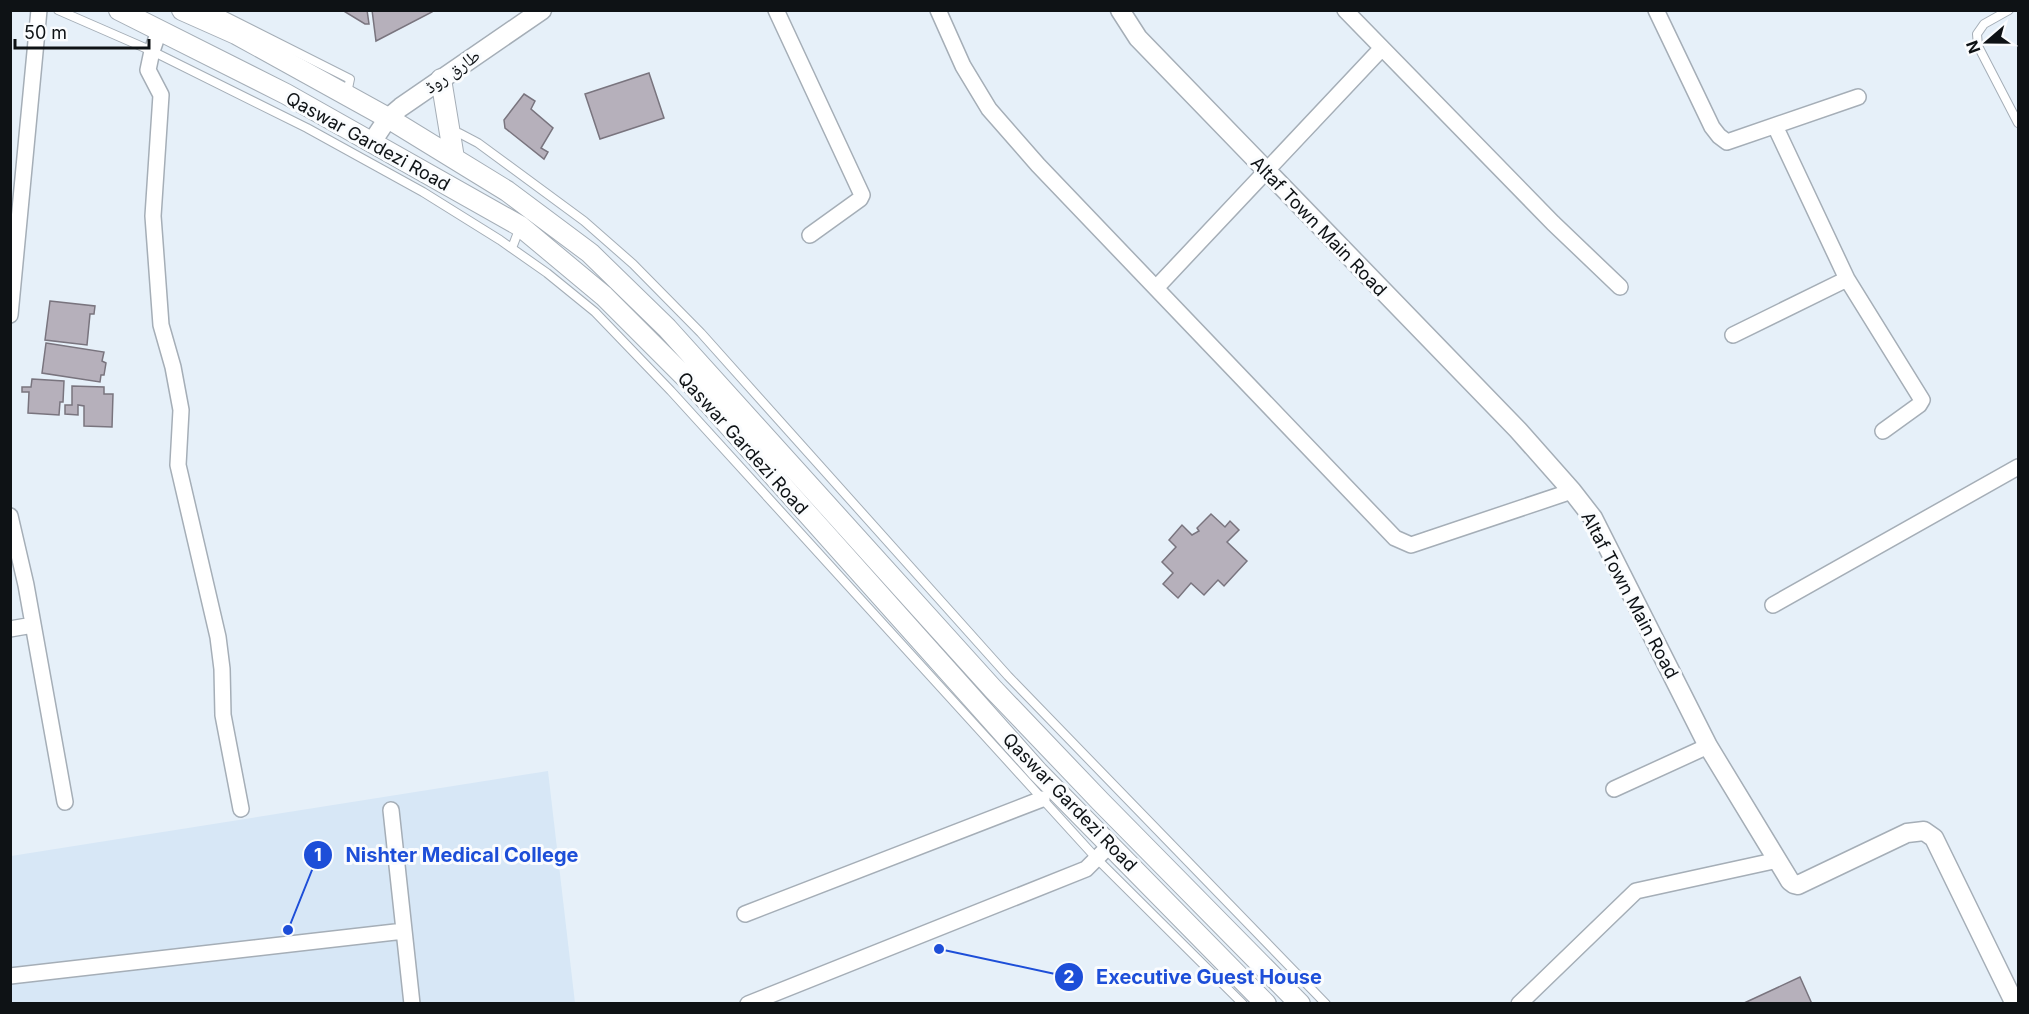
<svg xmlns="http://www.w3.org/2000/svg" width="2029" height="1014" font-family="Inter,'Noto Naskh Arabic',sans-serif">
	<rect width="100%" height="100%" fill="#e6f0f9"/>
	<path fill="#d7e7f6" d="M548 771 575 1003 11 1004V856Z"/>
	<path fill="#b6b0bb" stroke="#79747e" stroke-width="1.5" d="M342 10H367L369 24H365Z
		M372 10H431L432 12 376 41Z
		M649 73 664 118 600 139 585 94Z
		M524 94 535 101 531 109 553 128 541 148 548 152 544 159 505 128 504 120Z
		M50 301 95 306 94 314H90L87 345 45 340Z
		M46 343 104 352 102 361 106 363 104 375H101L100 382 42 373Z
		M32 379 64 381 63 402H60L59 415 28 413 29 392H22V387H31Z
		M72 386 104 387V394H113L112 427 84 426V406L78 405V415L65 414V405H72Z
		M1211 514 1225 527 1230 521 1239 530 1227 542 1247 561 1224 586 1218 580 1204 595 1191 583 1178 598 1163 584 1173 573 1162 562 1176 547 1169 540 1182 525 1192 535 1199 531 1197 528Z
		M1800 977 1812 1004H1742Z"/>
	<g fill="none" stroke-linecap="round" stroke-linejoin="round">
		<defs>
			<path id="service" d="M58 10 152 51 307 128 423 192 500 240 547 273 595 312 671 391 1097 859 1243 1004
				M213 10 350 79 347 93
				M2009 10 1984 24 1977 34 1978 46 2018 123
				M452 135 459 133 478 143 584 221 633 264 701 333 1008 676 1326 1004
				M512 248 520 227"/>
			<path id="minor" d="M776 10 862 195 860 199 810 235
				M938 10 963 66 989 109 1038 165 1395 538 1411 545 1572 491
				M1345 10 1553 223 1620 287
				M1656 10 1712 127 1719 136 1727 142 1858 97
				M159 31 152 51 148 70 161 95 153 216 161 325 173 367 181 410 178 465 218 637 222 669 223 715 241 809
				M1775 126 1847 279 1922 400 1919 405 1883 431
				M1156 288 1382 48
				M10 315 39 10
				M1733 335 1847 279
				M10 516 26 585 65 802
				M1773 605 2018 467
				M10 629 33 625
				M1614 789 1708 746
				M391 810 412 1004
				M745 914 1042 799
				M10 976 404 931
				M748 1004 1086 869 1110 845
				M1519 1004 1636 891 1778 860"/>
			<path id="tertiary" d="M1120 10 1138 38 1518 430 1572 491 1593 518 1708 746 1790 881 1794 884 1798 885 1907 833 1924 831 1934 838 2015 1004
				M372 142 388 118 401 107 542 10"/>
			<path id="secondary" d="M119 10 286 94 520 226 604 296 688 380 1038 772 1266 1004
				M182 10 236 34 388 118 507 191 590 253 667 328 994 690 1101 802 1300 1004
				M441 79 454 158"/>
		</defs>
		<use href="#service" stroke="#a5aeb7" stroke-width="10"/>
		<use href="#minor" stroke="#a5aeb7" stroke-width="18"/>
		<use href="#tertiary" stroke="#a5aeb7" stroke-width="21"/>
		<use href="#secondary" stroke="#a5aeb7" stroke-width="22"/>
		<use href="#service" stroke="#fff" stroke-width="8"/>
		<use href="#minor" stroke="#fff" stroke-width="15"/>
		<use href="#tertiary" stroke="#fff" stroke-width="18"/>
		<use href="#secondary" stroke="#fff" stroke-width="20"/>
	</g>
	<g text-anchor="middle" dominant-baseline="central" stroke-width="6" stroke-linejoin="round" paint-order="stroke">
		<g font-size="18" fill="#0e1215" stroke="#fafcfe">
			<text transform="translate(452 71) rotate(-35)">طارق روڈ</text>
			<text transform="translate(368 141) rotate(29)">Qaswar Gardezi Road</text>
			<text transform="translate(1319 226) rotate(46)">Altaf Town Main Road</text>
			<text transform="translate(743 443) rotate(48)">Qaswar Gardezi Road</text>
			<text transform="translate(1630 595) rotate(62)">Altaf Town Main Road</text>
			<text transform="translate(1070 802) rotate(46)">Qaswar Gardezi Road</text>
		</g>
	</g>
	<path fill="none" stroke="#1d4ed8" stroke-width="2" d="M288 930L318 855M939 949L1069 977"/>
	<g fill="#1d4ed8" stroke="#fafcfe" stroke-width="2">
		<circle cx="288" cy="930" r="6"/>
		<circle cx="939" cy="949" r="6"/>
		<circle cx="318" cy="855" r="15"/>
		<circle cx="1069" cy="977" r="15"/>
	</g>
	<g font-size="18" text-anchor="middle" font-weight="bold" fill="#fff">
		<text x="318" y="861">1</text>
		<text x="1069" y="983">2</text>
	</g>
	<g font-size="20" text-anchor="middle" font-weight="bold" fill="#1d4ed8" stroke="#fafcfe" stroke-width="6" stroke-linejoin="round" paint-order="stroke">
		<text x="462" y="862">Nishter Medical College</text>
		<text x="1209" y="984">Executive Guest House</text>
	</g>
	<rect width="2029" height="1014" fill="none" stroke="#0e1215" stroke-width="24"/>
	<g transform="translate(1987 42) rotate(250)" stroke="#fafcfe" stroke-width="4.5" paint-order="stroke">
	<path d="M0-4.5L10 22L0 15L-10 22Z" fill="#0e1215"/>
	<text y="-9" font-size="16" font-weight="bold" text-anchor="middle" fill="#0e1215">N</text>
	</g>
	<path d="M15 39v9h134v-9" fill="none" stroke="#0e1215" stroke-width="3"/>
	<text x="24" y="39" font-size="18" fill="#0e1215" stroke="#fafcfe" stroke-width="4.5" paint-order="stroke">50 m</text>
</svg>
